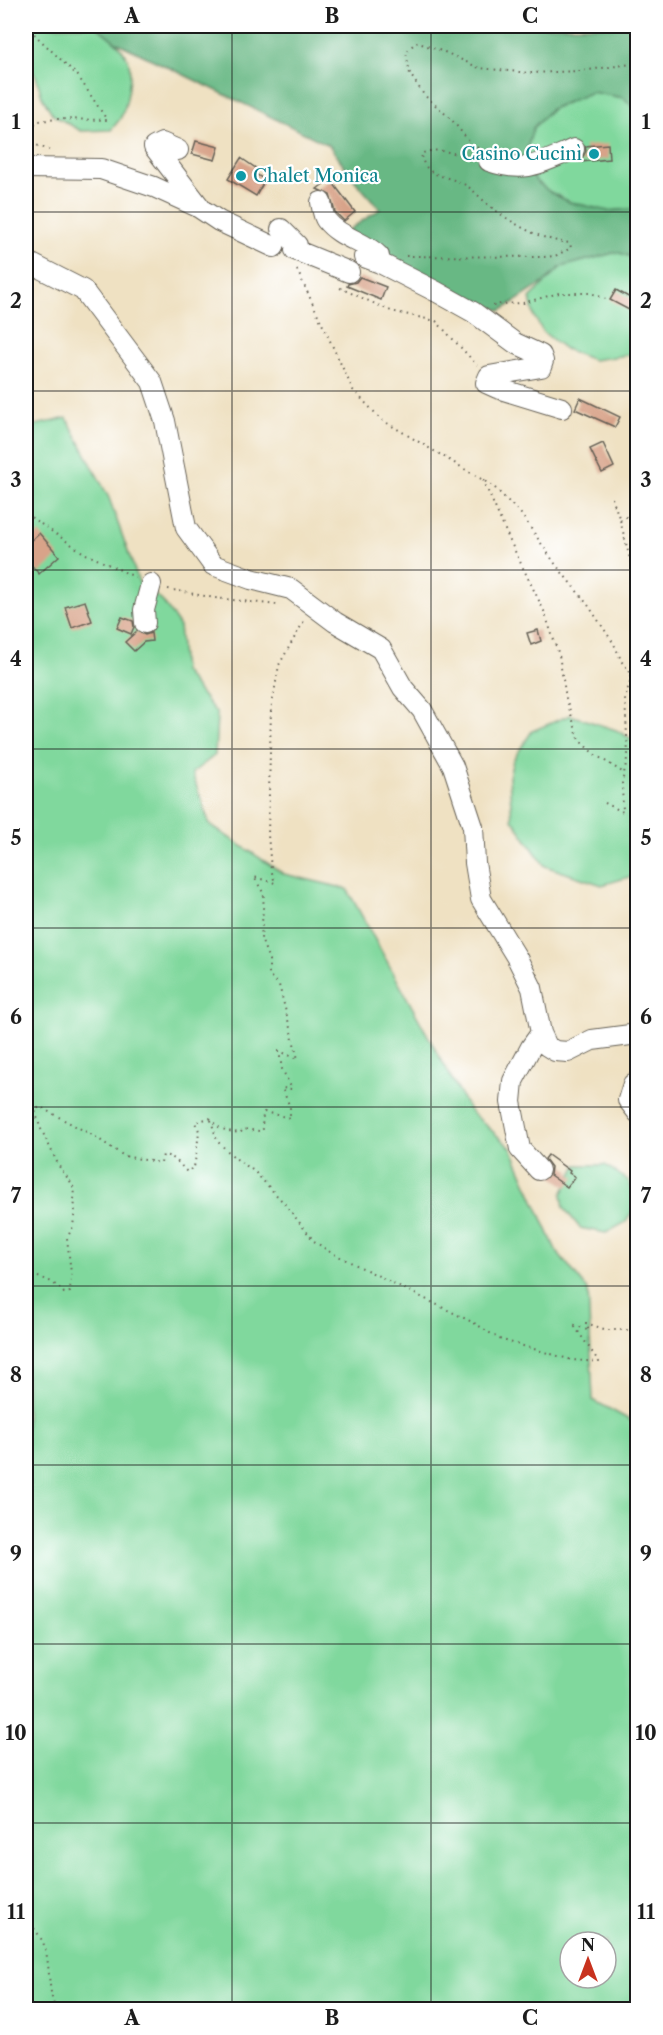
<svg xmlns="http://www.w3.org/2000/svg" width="663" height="2035" font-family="'Libre Caslon Text',serif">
	<rect width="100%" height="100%" fill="#fff"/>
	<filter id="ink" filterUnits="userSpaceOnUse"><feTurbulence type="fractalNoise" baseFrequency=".0167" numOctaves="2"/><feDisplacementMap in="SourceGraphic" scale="12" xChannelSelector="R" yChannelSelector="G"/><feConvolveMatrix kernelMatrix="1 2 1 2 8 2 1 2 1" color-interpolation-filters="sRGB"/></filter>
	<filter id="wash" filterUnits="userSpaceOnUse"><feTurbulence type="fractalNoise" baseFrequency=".008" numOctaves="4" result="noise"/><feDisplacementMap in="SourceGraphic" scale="24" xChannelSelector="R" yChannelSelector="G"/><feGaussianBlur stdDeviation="1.35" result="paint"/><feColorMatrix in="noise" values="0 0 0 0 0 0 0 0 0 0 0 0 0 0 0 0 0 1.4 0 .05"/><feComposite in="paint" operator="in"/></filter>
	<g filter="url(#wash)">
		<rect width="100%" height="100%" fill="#efe1c2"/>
		<path fill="#80d89d" stroke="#4e7a5c" stroke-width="1.5" fill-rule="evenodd" d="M26 26H96C107 35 122 45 128 60 133 73 127 107 120 119 117 123 114 126 111 130L81 131 53 115 42 97 36 76 26 63Z
			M592 92 624 98 637 111V203L632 209 608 211 570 202 550 192 535 180 526 152 533 128 552 109Z
			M617 252 637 259V347L628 355 593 360 565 349 543 332 534 316 530 298 561 267Z
			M67 418 109 498 141 588 150 590 163 602 179 625 183 671 217 714 215 755 192 773 210 825 284 874 347 889 469 1110 511 1148 556 1250 588 1290 593 1400 637 1424V2009H26V427ZM570 1942H606V1978H570Z
			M570 715 616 730 637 742 636 875 602 885 545 866 512 819 509 777 513 760 532 731Z
			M577 1165H605L629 1181 636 1204 626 1222 606 1233 580 1228 564 1208 562 1194Z"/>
		<path fill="#68b884" stroke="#426a50" stroke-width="1.5" d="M96 26H637V111L624 98 592 92 551 109 533 128 526 152 535 180 550 192 569 202 608 211 632 209 637 203V259L617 252 561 267 542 284 501 311 412 271 347 231 380 209 356 182 329 145 116 42Z"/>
		<g id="blocks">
			<path fill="#d8a389" d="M196 141 219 147 215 160 192 154Z
				M608 144 609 159 580 162 586 151 585 146Z
				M241 158 257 169 254 173 265 180 256 196 228 179Z
				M330 179 355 212 344 221 335 212 330 195 317 189Z
				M360 277 386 287 381 300 347 286 348 284 356 282Z
				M616 290 634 300 629 310 610 300Z
				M580 398 620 417 615 427 575 409Z
				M603 443 614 467 602 473 590 449Z
				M39 533 59 556 39 574 26 559V545Z
				M85 601 92 621 72 628 65 607Z
				M122 617 133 621 134 627 131 634 117 628Z
				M538 630 541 641 531 645 527 633Z
				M137 631 145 635 151 633 152 641 144 642 134 651 125 642Z
				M548 1155 570 1171 569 1173 575 1177 567 1187 550 1175 551 1167 545 1159Z"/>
		</g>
	</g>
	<g filter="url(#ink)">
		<use href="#blocks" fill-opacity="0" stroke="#666156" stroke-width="1.5"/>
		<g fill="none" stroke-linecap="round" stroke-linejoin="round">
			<defs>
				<path id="minor" d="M178 150 162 143 154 147 200 207
					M489 161C526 174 541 163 574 149
					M26 168 101 169 154 187 198 207 219 221 274 247
					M321 202C322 207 323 216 326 220 340 238 364 241 379 256
					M281 229 297 245
					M295 250 349 272
					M364 257 380 263 437 292 473 312 515 343 541 355 543 361 541 367 489 376 486 383 497 388 562 408
					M26 261 83 290 152 382 165 421 186 528 213 565 251 579 291 589 335 622 381 649 403 688 422 710 453 766 473 827 475 863 481 899 517 958 532 988 541 1033 547 1046 555 1051 568 1052 592 1040 638 1034
					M145 623 144 610 151 584
					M638 1081 633 1084 628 1100 638 1113
					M539 1170 520 1149 511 1102 513 1081 531 1047 541 1033"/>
			</defs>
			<use href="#minor" stroke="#666156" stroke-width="22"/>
			<path stroke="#666156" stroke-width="2" stroke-dasharray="1.5 4.5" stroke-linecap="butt" d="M26 77 33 82 26 85
				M26 133 39 121 58 119 107 120 78 76 35 35 30 26
				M26 141 49 150
				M478 148 472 145 451 119 424 95 410 74 406 52 416 42 447 53 479 68 529 73 581 71 638 63
				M406 256 544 257 555 256 571 248 570 243C540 240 515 225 491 207 483 201 476 192 467 186 449 174 425 180 421 154 436 146 455 154 472 158
				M297 270 353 390 382 420 493 486 521 514 556 565 588 605 614 644 622 662 635 678H638
				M340 288 391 311 436 321 477 365
				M493 306 501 304 523 303 559 293H591L606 299
				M483 480 509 539 544 611 559 655 566 698 579 740 594 754 624 773
				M612 498 620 520 638 590
				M26 514 84 553 135 577
				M620 520 638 511
				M168 589 215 598 278 605
				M634 675 633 665 634 649 638 647
				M605 803 623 812 622 783 628 754 625 699 632 674
				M210 1118C218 1130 227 1131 240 1133L244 1129 259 1131 263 1130 262 1120 264 1112 290 1118V1107L282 1088 292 1089 282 1069 279 1051 298 1059 279 985 269 975V960L261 939 264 894 254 877 275 883 271 869 268 835 271 710 279 665 305 619
				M211 1120 217 1141 235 1158 254 1171 284 1203 314 1241 330 1252 476 1324 499 1339 572 1360 599 1362 573 1324 589 1331 586 1323 607 1330H638
				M26 1275C42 1277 53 1280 64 1293L70 1292 71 1273 67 1238 73 1227 75 1209 73 1185 60 1168 40 1127 35 1110 40 1107 94 1136 124 1156 161 1163 163 1155C175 1156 179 1164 187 1172L194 1167C195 1163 199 1134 199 1131 198 1128 196 1125 195 1122L210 1118
				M26 1920 29 1921C33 1928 41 1936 44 1945 51 1965 47 1990 56 2010"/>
			<use href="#minor" stroke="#fff" stroke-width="20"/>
		</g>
	</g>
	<path fill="none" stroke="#1c1c1c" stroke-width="1.5" stroke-opacity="0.55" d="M232 26V2010M431 26V2010M26 212H638M26 391H638M26 570H638M26 749H638M26 928H638M26 1107H638M26 1286H638M26 1465H638M26 1644H638M26 1823H638"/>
	<g fill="#0f9aa8" stroke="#fff" stroke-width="2">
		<circle cx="594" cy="154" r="6"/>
		<circle cx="241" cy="176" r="6"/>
	</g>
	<g text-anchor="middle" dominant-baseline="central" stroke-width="4.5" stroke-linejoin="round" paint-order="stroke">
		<g font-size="18" fill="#0d838f" stroke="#fff" text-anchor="end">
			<text x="582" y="154">Casino Cucinì</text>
			<text x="253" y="176" text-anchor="start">Chalet Monica</text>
		</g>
	</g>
	<rect width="663" height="2035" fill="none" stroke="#fff" stroke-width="66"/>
	<g transform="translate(588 1960)"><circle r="28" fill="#ffffff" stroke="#a4a4a4" stroke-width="1.5"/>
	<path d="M0-4.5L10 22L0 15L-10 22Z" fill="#c8321e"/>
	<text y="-9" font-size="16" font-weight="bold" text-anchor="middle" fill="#1c1c1c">N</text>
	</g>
	<rect x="33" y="33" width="597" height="1969" fill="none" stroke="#1c1c1c" stroke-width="2"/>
	<g font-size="20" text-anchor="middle" font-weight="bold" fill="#1c1c1c">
		<text x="132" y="23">A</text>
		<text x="332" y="23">B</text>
		<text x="530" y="23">C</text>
		<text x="16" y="129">1</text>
		<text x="646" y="129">1</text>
		<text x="16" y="308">2</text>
		<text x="646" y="308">2</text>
		<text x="16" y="487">3</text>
		<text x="646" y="487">3</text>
		<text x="16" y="666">4</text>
		<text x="646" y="666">4</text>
		<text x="16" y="845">5</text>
		<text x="646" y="845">5</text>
		<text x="16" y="1024">6</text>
		<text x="646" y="1024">6</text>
		<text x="16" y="1203">7</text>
		<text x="646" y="1203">7</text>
		<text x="16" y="1382">8</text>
		<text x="646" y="1382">8</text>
		<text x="16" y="1561">9</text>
		<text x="646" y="1561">9</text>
		<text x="16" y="1740">10</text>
		<text x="646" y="1740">10</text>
		<text x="16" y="1919">11</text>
		<text x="646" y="1919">11</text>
		<text x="132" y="2025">A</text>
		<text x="332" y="2025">B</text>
		<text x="530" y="2025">C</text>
	</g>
</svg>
